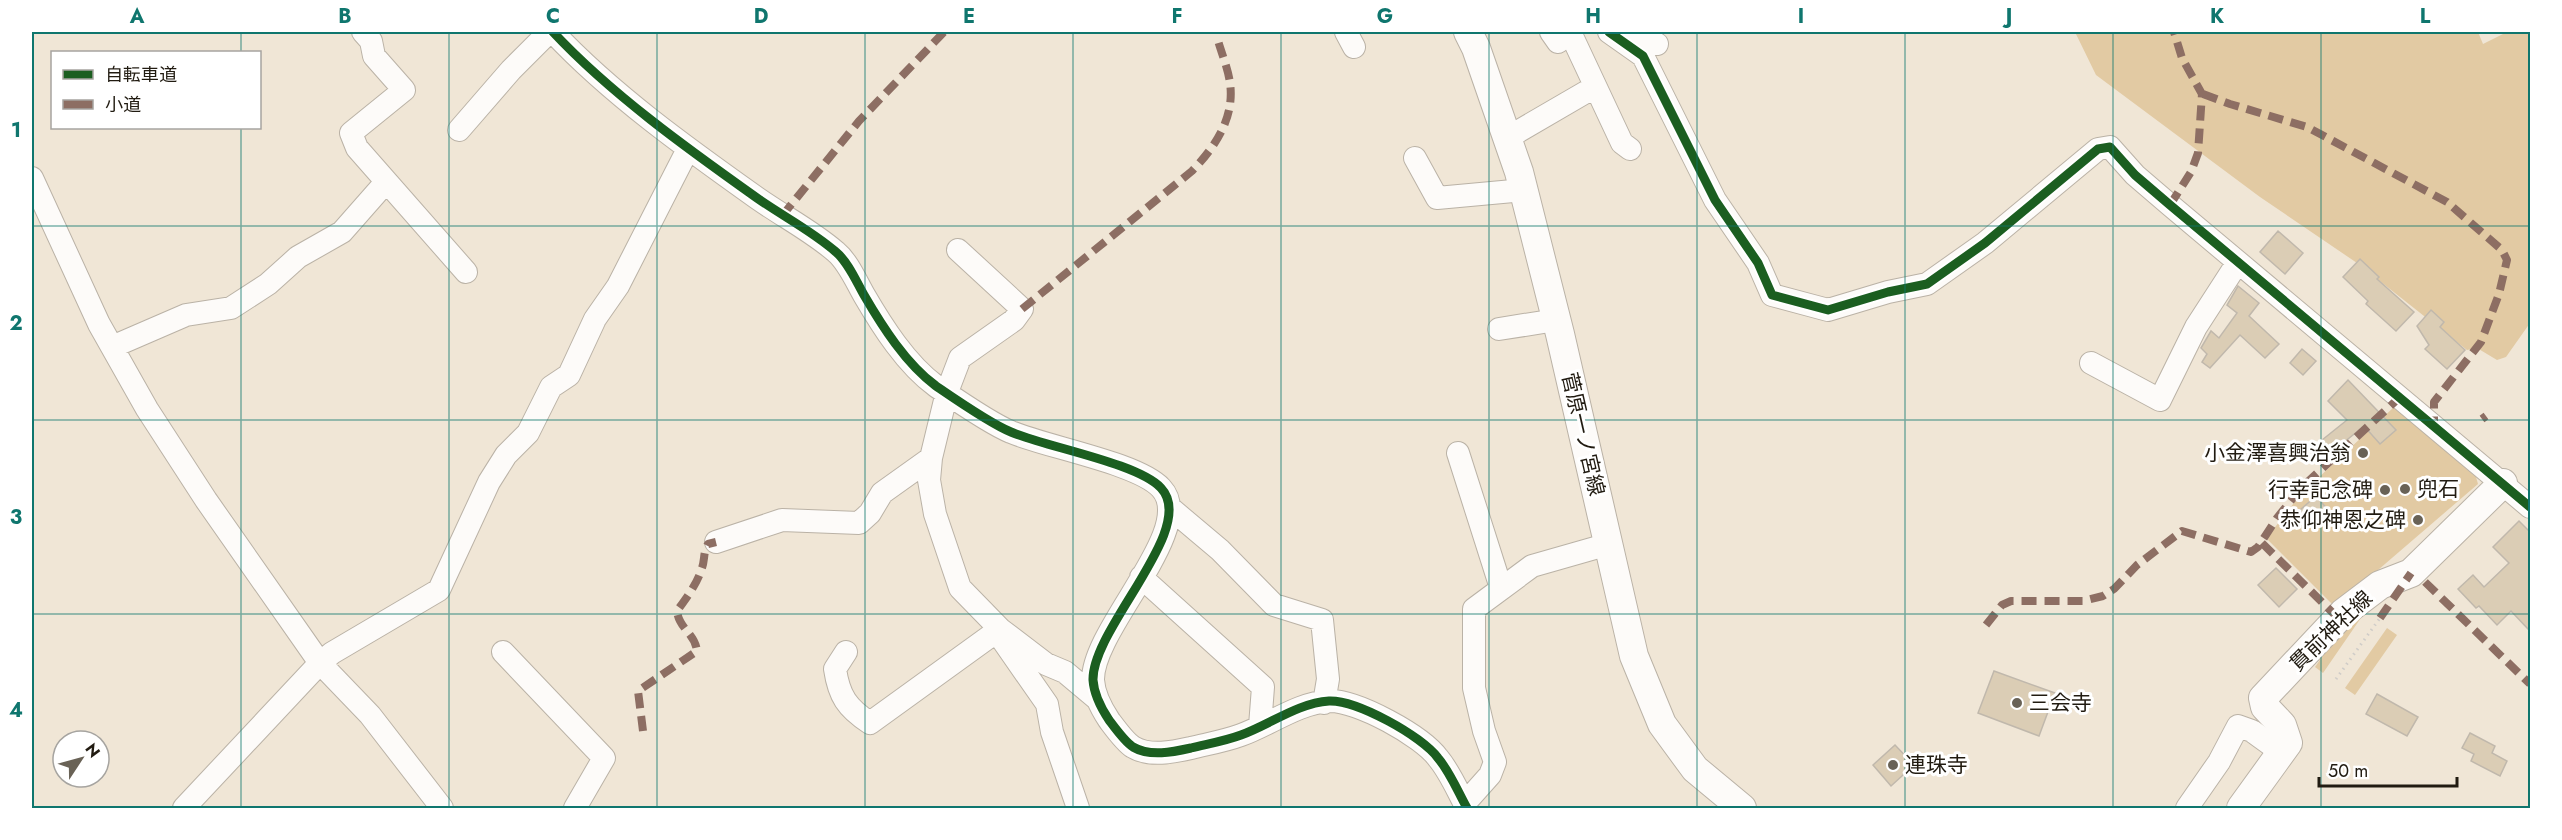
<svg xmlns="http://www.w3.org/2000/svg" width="2562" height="840" font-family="Jost,'Noto Sans JP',sans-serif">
	<rect width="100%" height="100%" fill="#f0e6d6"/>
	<path fill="#e2caa3" d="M2075 32H2478L2483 44 2507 32H2530V323L2506 357 2497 360 2477 348 2467 350 2357 263 2260 197 2096 75Z
		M2394 407 2476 477 2478 484 2335 607 2268 540 2269 535 2300 495Z
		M2357 606 2365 612 2323 673 2315 667Z
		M2387 628 2397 635 2355 695 2345 688Z"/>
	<path fill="#dbcdb5" stroke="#c0b8ac" stroke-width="1.5" d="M2278 231 2303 253 2285 274 2260 252Z
		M2360 259 2379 277 2377 279 2414 312 2396 331 2366 304 2368 301 2343 277Z
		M2238 286 2259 303 2249 316 2279 344 2265 358 2240 335 2210 368 2202 362 2207 354 2201 348 2211 331 2219 338 2237 313 2227 305Z
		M2431 310 2444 322 2440 327 2465 350 2447 369 2425 349 2429 345 2417 326Z
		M2302 349 2316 361 2303 375 2290 363Z
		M2348 380 2396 430 2380 444 2364 426 2332 452 2322 440 2347 420 2328 401Z
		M2316 496 2329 511 2316 522 2312 518 2309 520 2300 510Z
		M2519 521 2530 532V631L2511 611 2497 625 2479 606 2476 608 2458 589 2473 575 2484 587 2509 563 2493 547Z
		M2276 568 2297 589 2279 607 2258 585Z
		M1994 671 2055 693 2039 736 1978 713Z
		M2377 694 2418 717 2407 736 2366 714Z
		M2470 733 2495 746 2492 753 2507 761 2500 776 2471 761 2474 754 2462 748Z
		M1895 745 1914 765 1891 786 1873 765Z"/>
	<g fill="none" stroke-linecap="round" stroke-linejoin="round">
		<defs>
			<path id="minor" d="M363 32 371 41 374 56 404 90 351 133 357 148 466 272
				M553 32C611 94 688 149 757 198 784 217 812 231 836 252 848 262 856 281 864 295 882 326 906 364 936 386 955 399 991 424 1011 432 1046 447 1138 463 1161 488 1199 528 1092 628 1093 680 1094 695 1101 708 1109 720 1115 728 1125 742 1133 747 1150 757 1173 752 1191 748 1207 744 1225 741 1241 735 1269 725 1298 703 1329 701 1357 700 1422 736 1438 758 1450 772 1458 792 1467 808
				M1346 32 1354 47
				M1551 32 1558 42
				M1570 32 1622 143 1630 149
				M1609 32 1643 56 1715 200 1758 263 1772 295 1828 310 1888 292 1927 284 1985 243 2098 149 2110 147 2135 175 2170 205 2530 507
				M1637 32 1657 44
				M459 130 511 70 549 32
				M1507 138 1586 92
				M1415 158 1437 198 1524 190
				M32 178 99 324 147 409 206 500 320 663 370 715 442 808
				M1499 329 1556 320
				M112 347 186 315 231 308 268 284 298 257 342 232 386 182
				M2091 363 2160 400 2196 327 2238 262
				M1458 453 1501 588
				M931 458 929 480 935 514 960 588 1000 629 1046 664 1065 672 1096 698
				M1169 507 1220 550 1274 605 1322 620 1328 679 1324 703
				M716 542 782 520 859 523 870 513 882 493 931 458 947 392 960 358 1014 320 1022 309 958 250
				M1141 577 1263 687 1260 726
				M1001 638 1047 704 1052 732 1078 808
				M503 652 604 758 575 808
				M846 652 835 669C839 696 847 708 870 723L1000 629
				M1465 803 1490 775 1495 762 1484 731 1474 688V609L1532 566 1609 544
				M184 808 320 663 332 653 439 590 489 482 506 455 528 433 551 387 569 375 595 319 618 286 688 149
				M2187 808 2219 762 2238 726 2252 731 2281 752"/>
			<path id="major" d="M1468 32 1476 48 1519 172 1560 334 1634 656 1662 724 1695 769 1742 808
				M2241 808 2288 743 2282 725 2265 707 2263 698 2343 613 2380 585 2411 573 2503 483"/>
		</defs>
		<use href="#minor" stroke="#bab2a6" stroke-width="24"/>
		<use href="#major" stroke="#bab2a6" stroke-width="30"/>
		<path stroke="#cfccc8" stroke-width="3" stroke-dasharray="1.5 4.5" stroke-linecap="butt" d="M2336 679 2380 618"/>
		<use href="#minor" stroke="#fdfbf9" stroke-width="22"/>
		<use href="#major" stroke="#fdfbf9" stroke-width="28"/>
		<path stroke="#8d6e63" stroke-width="8" stroke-dasharray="15 8" stroke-linecap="butt" d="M2203 94 2230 104 2307 127 2447 202 2502 250 2507 260 2499 294 2481 342 2434 402V426
			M2170 205 2191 172 2198 153 2202 94 2182 58 2174 32
			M782 216 859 121 944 32
			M1022 309 1192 171C1215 147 1235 118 1230 83 1228 68 1221 52 1217 37
			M2482 419 2486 416
			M2262 543 2338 618
			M2425 582 2530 684
			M2380 618 2411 573
			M1986 625 2002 605 2011 601H2083L2103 596 2114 589 2137 565 2182 531 2251 552 2258 547 2277 518 2301 488 2400 397
			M643 731 638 691 697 651C695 633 679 629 677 611 687 597 697 584 702 568 705 560 703 552 708 544L716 542"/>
		<defs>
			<path id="cycleway" d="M553 32C611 94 688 149 757 198 784 217 812 231 836 252 848 262 856 281 864 295 882 326 906 364 936 386 955 399 991 424 1011 432 1046 447 1138 463 1161 488 1199 528 1092 628 1093 680 1094 695 1101 708 1109 720 1115 728 1125 742 1133 747 1150 757 1173 752 1191 748 1207 744 1225 741 1241 735 1269 725 1298 703 1329 701 1357 700 1422 736 1438 758 1450 772 1458 792 1467 808
				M1609 32 1643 56 1715 200 1758 263 1772 295 1828 310 1888 292 1927 284 1985 243 2098 149 2110 147 2135 175 2170 205 2530 507"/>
		</defs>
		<use href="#cycleway" stroke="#fff" stroke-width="13"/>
		<use href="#cycleway" stroke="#1b5e20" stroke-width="9"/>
	</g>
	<path fill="none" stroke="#0f766e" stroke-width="1.5" stroke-opacity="0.55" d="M241 32V52M449 32V808M657 32V808M865 32V808M1073 32V808M1281 32V808M1489 32V808M1697 32V808M1905 32V808M2113 32V808M2321 32V808M241 128V808M32 226H2530M32 420H2530M32 614H2530"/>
	<g fill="#696256" stroke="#fff" stroke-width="2">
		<circle cx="2363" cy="453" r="6"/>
		<circle cx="2405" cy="489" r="6"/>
		<circle cx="2385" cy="490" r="6"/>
		<circle cx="2418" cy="520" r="6"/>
		<circle cx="2017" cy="703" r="6"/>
		<circle cx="1893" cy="765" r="6"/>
	</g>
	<g text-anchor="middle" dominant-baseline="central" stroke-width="6" stroke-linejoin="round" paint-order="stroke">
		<g font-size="21" fill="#211b11" stroke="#fff">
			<text transform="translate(1583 434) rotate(77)">菅原一ノ宮線</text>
			<text transform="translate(2331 631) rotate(-44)">貫前神社線</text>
		</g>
		<g font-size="21" fill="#211b11" stroke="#fff" text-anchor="end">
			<text x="2351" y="453">小金澤喜興治翁</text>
			<text x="2417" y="489" text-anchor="start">兜石</text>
			<text x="2373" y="490">行幸記念碑</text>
			<text x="2406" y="520">恭仰神恩之碑</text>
			<text x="2029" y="703" text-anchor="start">三会寺</text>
			<text x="1905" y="765" text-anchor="start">連珠寺</text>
		</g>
	</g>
	<rect width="2562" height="840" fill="none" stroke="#ffffff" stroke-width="66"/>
	<rect x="51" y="51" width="210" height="78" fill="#ffffff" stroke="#a6a4a0" stroke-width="1.5"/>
	<rect x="63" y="70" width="30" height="9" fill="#1b5e20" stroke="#a6a4a0" stroke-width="1.5"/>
	<text x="105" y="81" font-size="18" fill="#211b11">自転車道</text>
	<rect x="63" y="100" width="30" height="9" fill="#8d6e63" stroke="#a6a4a0" stroke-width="1.5"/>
	<text x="105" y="111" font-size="18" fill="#211b11">小道</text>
	<g transform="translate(81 759) rotate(54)"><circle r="28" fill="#ffffff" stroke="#a6a4a0" stroke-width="1.5"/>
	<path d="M0-4.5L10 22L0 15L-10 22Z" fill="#696256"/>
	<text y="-9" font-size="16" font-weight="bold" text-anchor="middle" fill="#211b11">N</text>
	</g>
	<path d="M2319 777v9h138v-9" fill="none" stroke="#211b11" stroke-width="3"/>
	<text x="2328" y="777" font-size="18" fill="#211b11" stroke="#ffffff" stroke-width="4.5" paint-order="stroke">50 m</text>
	<rect x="33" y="33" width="2496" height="774" fill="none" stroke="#0f766e" stroke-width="2"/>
	<g font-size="20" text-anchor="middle" font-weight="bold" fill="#0f766e">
		<text x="137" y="23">A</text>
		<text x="345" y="23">B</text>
		<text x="553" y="23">C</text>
		<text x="761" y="23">D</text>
		<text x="969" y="23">E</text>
		<text x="1177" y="23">F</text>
		<text x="1385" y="23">G</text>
		<text x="1593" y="23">H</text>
		<text x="1801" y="23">I</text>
		<text x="2009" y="23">J</text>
		<text x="2217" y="23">K</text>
		<text x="2425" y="23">L</text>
		<text x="16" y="137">1</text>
		<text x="16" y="330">2</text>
		<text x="16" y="524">3</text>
		<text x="16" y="717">4</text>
	</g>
</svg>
